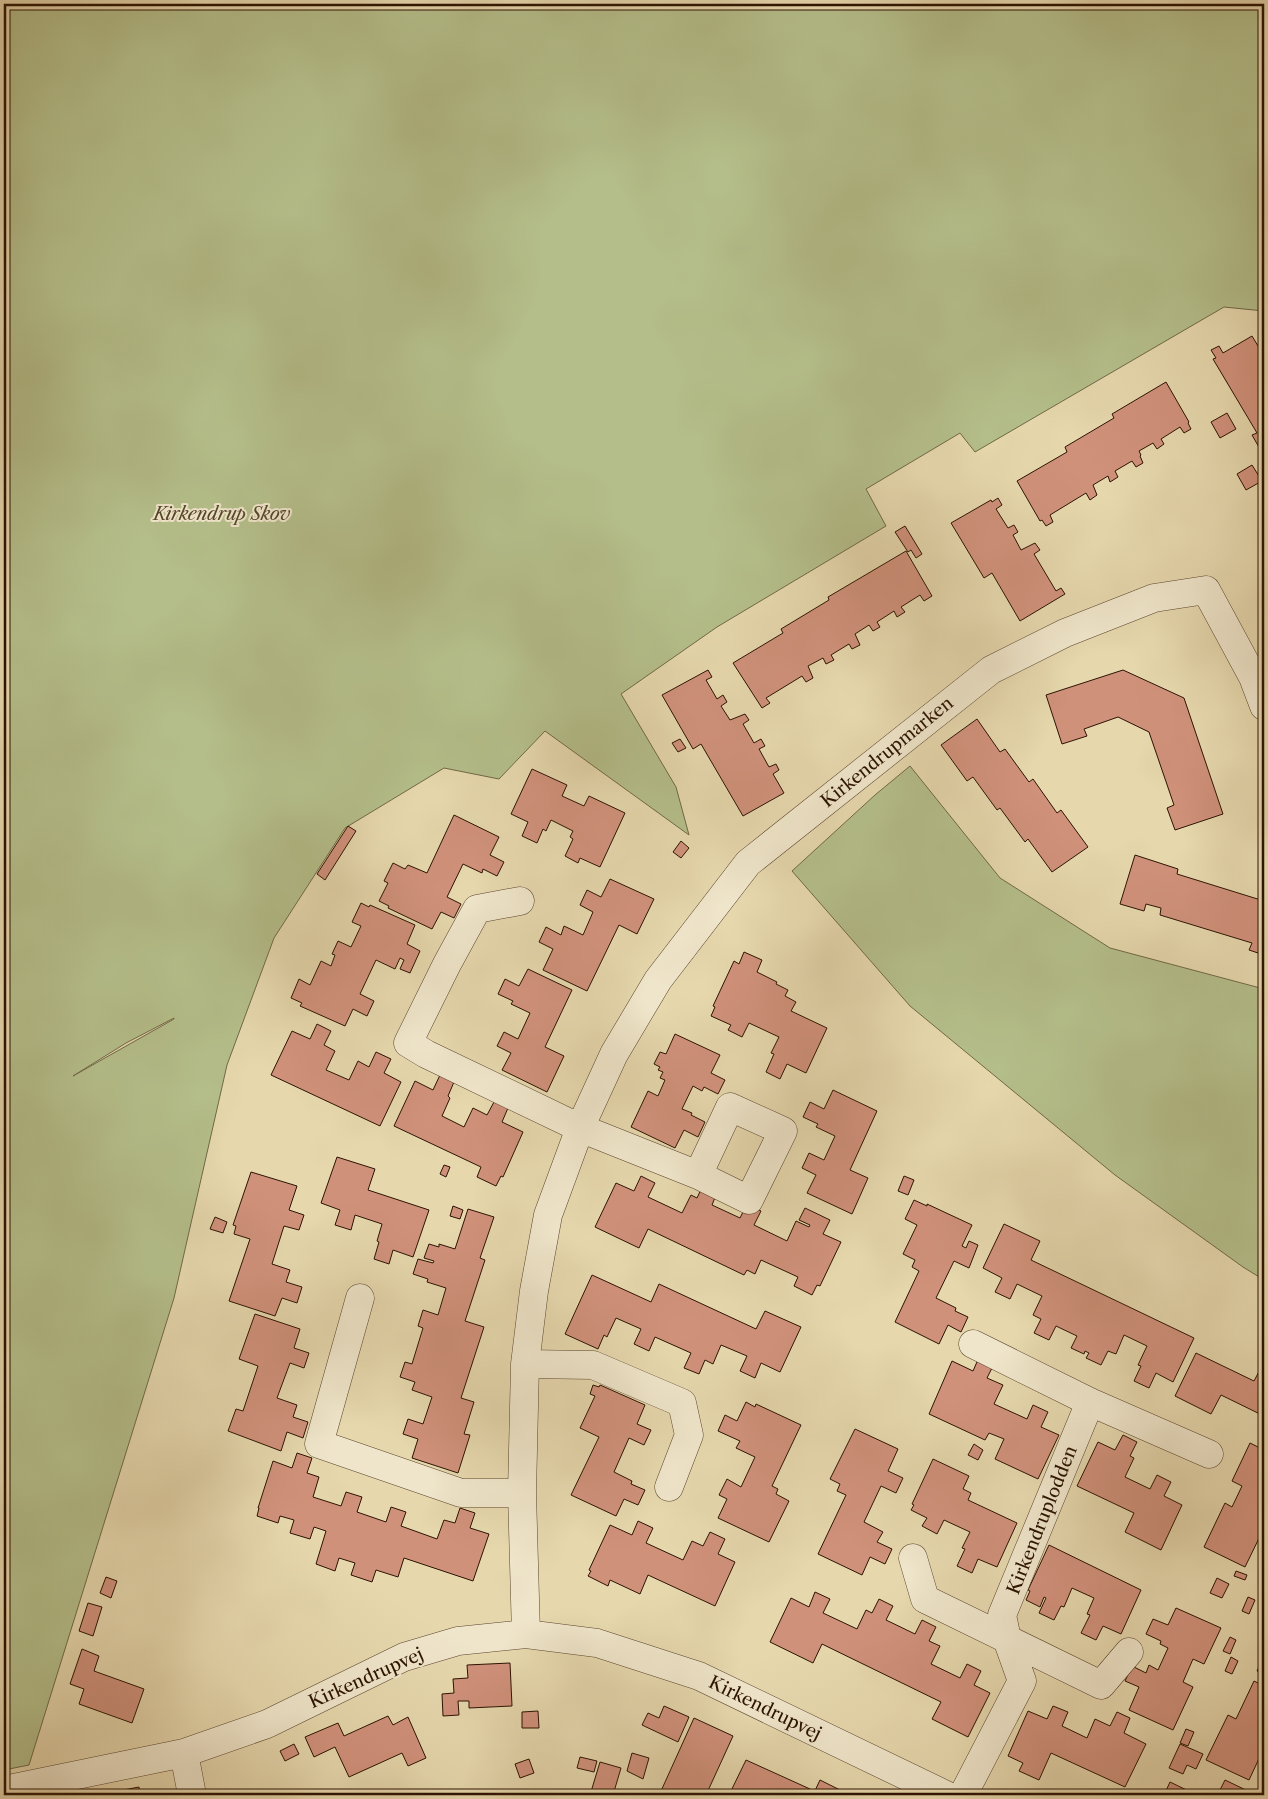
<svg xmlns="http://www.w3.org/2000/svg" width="1268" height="1799" font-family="'Libre Caslon Text',serif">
	<rect width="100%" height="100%" fill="#e6d7ad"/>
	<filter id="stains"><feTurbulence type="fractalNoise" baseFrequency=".004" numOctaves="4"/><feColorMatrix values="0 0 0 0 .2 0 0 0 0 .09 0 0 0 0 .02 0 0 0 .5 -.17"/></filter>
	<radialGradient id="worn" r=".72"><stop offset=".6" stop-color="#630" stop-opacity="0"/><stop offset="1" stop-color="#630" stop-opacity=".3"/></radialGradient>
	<path fill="#b4be8a" stroke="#706846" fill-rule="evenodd" d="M4 4H1264V311L1224 307 975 452 960 433 866 489 886 526 717 627 621 694 676 787 689 835 545 731 499 779 444 768 345 828 274 938 227 1065 174 1298 29 1765 4 1770ZM174 1018V1019L73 1076 126 1043Z
		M910 766 1000 878 1110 948 1264 989V1280L1243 1267 1115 1175 910 1006 792 871 875 795Z"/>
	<path fill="#d0917b" stroke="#2c1301" d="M1252 336 1264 356V456L1252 435 1257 433 1213 359 1216 358 1211 350 1219 346 1223 353Z
		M1166 382 1189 422 1188 423 1191 429 1184 433 1180 427 1161 439 1164 444 1157 449 1153 443 1139 451 1141 455 1140 456 1143 463 1136 467 1132 461 1115 471 1118 477 1110 482 1108 476 1093 485 1097 495 1090 500 1086 493 1050 515 1053 522 1046 526 1042 520 1040 521 1017 481 1067 452 1065 447 1114 418 1112 414Z
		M1227 413 1236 429 1220 438 1211 422Z
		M1252 465 1262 481 1246 490 1237 474Z
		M998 498 1002 505 996 509 1008 528 1014 525 1018 532 1013 535 1021 550 1035 543 1040 550 1034 554 1056 591 1061 588 1065 594 1020 621 992 573 984 578 951 523 991 500 992 502Z
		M905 526 922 554 916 558 911 550 908 552 895 532Z
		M906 551 932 596 924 601 920 595 901 607 905 612 897 617 894 611 877 622 880 627 873 631 869 625 855 634 860 645 852 649 849 644 831 655 834 660 826 664 823 658 808 666 813 678 806 682 802 676 766 698 770 703 762 708 733 663 783 633 781 629 829 600 828 597Z
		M708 670 712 677 706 680 717 699 723 695 727 702 721 706 730 720 745 714 749 720 743 724 754 743 761 739 765 746 759 749 769 767 776 764 779 770 773 774 784 793 743 816 701 744 693 749 662 695Z
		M1123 670 1184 698 1223 814 1175 830 1167 808 1174 805 1149 732 1118 717 1084 729 1087 736 1062 744 1046 695Z
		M977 719 1000 752 1005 749 1029 782 1033 779 1057 813 1061 810 1088 847 1052 872 1028 839 1025 842 1000 808 997 810 973 777 967 781 941 745Z
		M680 739 686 748 678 752 672 743Z
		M532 769 567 785 562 796 584 806 589 796 625 813 600 867 580 858 578 863 565 856 573 839 570 837 573 831 551 820 546 831 543 829 537 843 522 836 528 822 511 814Z
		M454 815 499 837 490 855 504 862 497 876 483 869 482 873 463 864 447 897 461 904 454 918 441 912 432 929 388 908 389 906 379 901 388 883 384 881 393 863 405 869 408 865 427 873Z
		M348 826 356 831 325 880 317 874Z
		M681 841 689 848 681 858 673 852Z
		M1135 855 1178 869 1177 874 1264 901V955L1249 950 1252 943 1160 915 1161 908 1146 904 1144 911 1120 904Z
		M610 879 654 899 637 934 619 925 587 991 543 970 553 949 539 942 546 927 561 935 564 926 583 935 593 912 580 905 587 890 601 897Z
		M361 903 369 907 370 905 415 925 407 944 420 951 410 973 400 969 404 960 400 958 395 969 376 960 360 994 374 1001 367 1016 353 1009 345 1026 300 1006 302 1003 291 998 299 979 310 985 321 961 331 966 335 955 332 954 338 941 351 947 361 926 352 922Z
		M744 952 762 960 757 972 777 982 776 984 788 990 785 996 796 1002 791 1011 827 1028 806 1073 787 1064 780 1079 766 1072 774 1054 771 1053 779 1037 749 1023 742 1037 728 1030 731 1025 711 1016 715 1007 713 1006 734 961 739 964Z
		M528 969 572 990 545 1047 564 1056 547 1092 502 1070 511 1053 497 1046 504 1032 518 1039 530 1013 511 1004 513 1001 498 994 505 979 519 986Z
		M317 1024 331 1031 324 1045 335 1051 326 1070 349 1080 358 1061 369 1067 376 1052 391 1059 384 1073 401 1082 380 1126 271 1075 292 1031 310 1039Z
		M675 1034 720 1055 711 1073 725 1080 718 1094 704 1087 702 1091 693 1086 682 1109 692 1113 691 1115 705 1122 698 1137 684 1130 675 1148 631 1127 648 1091 658 1096 665 1080 660 1078 663 1072 658 1070 660 1067 654 1064 660 1052 666 1054Z
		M440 1075 454 1082 448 1096 450 1098 442 1116 464 1127 473 1108 487 1115 494 1102 508 1108 502 1122 523 1132 503 1177 501 1176 496 1186 477 1177 481 1167 394 1126 415 1081 433 1090Z
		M833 1090 877 1111 850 1170 868 1178 852 1214 807 1193 816 1175 802 1168 809 1153 824 1160 835 1136 816 1127 818 1124 803 1117 810 1102 824 1109Z
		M337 1157 375 1169 368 1190 429 1210 413 1257 393 1250 389 1264 374 1259 379 1242 377 1241 382 1224 355 1215 351 1230 335 1225 340 1210 321 1203Z
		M444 1165 450 1167 446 1177 440 1174Z
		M251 1172 297 1186 289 1210 304 1215 299 1230 284 1226 272 1264 290 1270 286 1282 302 1287 297 1303 282 1298 275 1316 229 1301 250 1239 234 1234 236 1226 233 1225Z
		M641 1176 655 1183 648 1197 682 1213 691 1195 697 1198 704 1183 718 1190 712 1205 740 1218 747 1204 761 1211 754 1225 787 1241 796 1221 809 1227 810 1225 799 1220 805 1208 830 1220 823 1234 841 1242 820 1286 817 1285 812 1295 794 1286 798 1277 761 1260 755 1274 747 1270 744 1275 648 1229 639 1248 595 1227 616 1183 634 1191Z
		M904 1176 914 1180 908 1195 898 1191Z
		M914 1200 927 1206V1204L972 1225 962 1246 966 1248 969 1241 978 1245 969 1268 954 1261 936 1298 956 1308 955 1311 968 1317 961 1332 948 1325 939 1344 895 1322 919 1271 912 1267 915 1260 903 1254 917 1225 905 1219Z
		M453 1206 463 1210 460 1219 450 1216Z
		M468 1209 494 1217 480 1258 485 1260 465 1321 484 1327 461 1398 474 1402 464 1434 470 1435 458 1473 412 1458 418 1439 403 1434 408 1419 423 1424 432 1397 412 1390 415 1382 400 1377 405 1362 412 1364 423 1328 418 1326 423 1310 438 1315 446 1288 427 1282 428 1279 413 1274 418 1259 433 1263 434 1261 424 1258 429 1244 439 1247V1244L455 1249Z
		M215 1217 227 1222 223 1233 210 1229Z
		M1004 1224 1040 1241 1031 1260 1194 1338 1173 1382 1156 1373 1149 1388 1134 1381 1141 1366 1138 1365 1147 1346 1124 1335 1116 1354 1108 1351 1101 1365 1086 1358 1089 1353 1085 1351 1084 1354 1071 1348 1077 1336 1056 1326 1049 1340 1034 1333 1041 1319 1033 1315 1042 1296 1017 1284 1010 1299 995 1292 1002 1278 983 1268Z
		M592 1275 651 1302 659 1284 756 1329 765 1311 801 1327 780 1372 761 1363 755 1378 740 1371 747 1356 721 1345 713 1364 705 1360 699 1374 684 1368 691 1353 655 1337 649 1351 634 1344 641 1329 616 1318 607 1337 604 1335 598 1349 565 1334Z
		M255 1314 300 1329 294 1348 309 1353 304 1368 290 1363 277 1398 297 1405 293 1417 308 1422 303 1438 287 1432 281 1451 228 1431 236 1409 243 1411 258 1366 239 1359Z
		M1196 1353 1254 1381 1264 1362V1416L1221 1395 1211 1414 1175 1396Z
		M980 1355 995 1362 987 1378 1003 1385 994 1404 1027 1419 1033 1405 1048 1412 1041 1427 1059 1435 1038 1479 995 1459 1004 1439 989 1433 985 1440 929 1414 952 1361 973 1371Z
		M593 1385 599 1387 600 1385 645 1405 637 1424 651 1430 644 1445 629 1438 614 1472 632 1481 631 1484 645 1490 638 1505 624 1499 616 1516 571 1495 599 1437 580 1428 595 1396 590 1394Z
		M746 1402 755 1407 756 1404 801 1425 772 1486 778 1489 776 1494 789 1501 769 1542 718 1518 727 1499 719 1495 727 1479 741 1487 755 1457 736 1448 740 1441 718 1431 725 1415 737 1421Z
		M855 1429 898 1449 888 1471 903 1478 896 1493 881 1486 864 1522 883 1532 877 1542 892 1549 885 1564 870 1557 862 1575 818 1554 846 1495 837 1491 840 1484 830 1479Z
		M1123 1435 1137 1442 1130 1456 1134 1458 1125 1477 1150 1489 1157 1475 1171 1482 1164 1496 1182 1505 1161 1550 1125 1532 1134 1513 1077 1486 1098 1442 1115 1450Z
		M1250 1443 1264 1450V1506L1258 1519 1264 1522V1528L1245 1567 1204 1547 1225 1503 1232 1507 1242 1486 1232 1481Z
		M974 1444 983 1450 978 1460 968 1455Z
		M297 1453 312 1458 307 1473 319 1477 313 1497 341 1506 346 1492 362 1497 357 1512 386 1522 391 1507 406 1512 401 1526 437 1539 444 1520 455 1523 460 1508 475 1513 470 1528 489 1534 473 1581 404 1558 398 1577 376 1570 372 1582 351 1575 355 1563 339 1558 335 1571 316 1564 326 1531 314 1527 310 1539 290 1533 294 1520 280 1516 278 1523 257 1516 259 1508H258L273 1461 292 1468Z
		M933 1459 969 1476 963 1489 971 1493 968 1500 1017 1523 997 1567 978 1559 972 1573 957 1566 965 1549 962 1548 970 1532 944 1520 937 1534 922 1526 927 1518 911 1510 914 1505 912 1504Z
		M638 1521 653 1528 646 1543 683 1560 692 1541 703 1546 710 1532 725 1539 718 1554 735 1562 715 1606 648 1575 640 1594 610 1580 608 1586 588 1576 591 1571 589 1570 610 1525 632 1535Z
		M1049 1545 1141 1590 1121 1634 1103 1626 1096 1640 1081 1633 1090 1615 1087 1614 1094 1598 1072 1588 1064 1607 1061 1606 1054 1620 1039 1613 1046 1598 1044 1597 1040 1607 1026 1600 1030 1591 1028 1590Z
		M1236 1571 1247 1575 1245 1580 1234 1576Z
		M106 1577 117 1581 111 1598 100 1593Z
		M1217 1578 1229 1584 1222 1598 1210 1593Z
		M815 1592 830 1599 823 1613 857 1629 866 1610 872 1613 879 1599 893 1606 886 1620 915 1634 922 1620 936 1627 929 1641 940 1646 931 1664 960 1678 967 1664 981 1671 974 1685 990 1693 968 1737 932 1719 941 1702 822 1644 813 1663 770 1642 791 1598 809 1607Z
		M1248 1597 1255 1600 1249 1614 1242 1611Z
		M88 1603 102 1607 93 1636 79 1631Z
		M1176 1608 1221 1628 1204 1664 1193 1659 1183 1682 1193 1687 1173 1730 1129 1710 1139 1687 1125 1681 1132 1666 1146 1673 1149 1665 1158 1670 1168 1648 1160 1644 1161 1641 1146 1634 1153 1619 1168 1625Z
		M1230 1637 1236 1640 1230 1654 1223 1651Z
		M82 1649 99 1656 94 1671 144 1689 132 1723 79 1704 84 1689 70 1684Z
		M1264 1656V1674L1257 1671Z
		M1231 1657 1238 1661 1232 1674 1225 1671Z
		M510 1663 512 1706 469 1708V1701H458L459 1715 443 1716 442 1694 454 1693 453 1679 468 1678 467 1665Z
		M1254 1681 1264 1686V1748L1249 1780 1206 1760 1228 1715 1236 1719Z
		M664 1706 689 1717 678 1742 642 1725 648 1713 659 1718Z
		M1053 1706 1068 1712 1062 1726 1087 1738 1095 1719 1110 1726 1117 1712 1130 1718 1124 1733 1146 1744 1125 1787 1051 1753 1039 1780 1019 1771 1023 1763 1008 1756 1028 1711 1047 1719Z
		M538 1711 539 1728H522V1712Z
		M388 1716 393 1725 408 1717 426 1758 408 1766 402 1753 349 1777 335 1747 314 1757 305 1737 338 1723 344 1736Z
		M694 1718 733 1736 706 1795H671L661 1791Z
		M1186 1729 1194 1732 1188 1746 1180 1743Z
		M294 1744 299 1754 285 1761 280 1751Z
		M1180 1744 1203 1754 1196 1769 1187 1765 1183 1774 1169 1768Z
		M632 1753 649 1758 643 1779 627 1771Z
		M580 1757 597 1761 594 1772 577 1768Z
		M529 1759 534 1773 520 1778 515 1764Z
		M746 1760 810 1789 808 1795H729Z
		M600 1762 621 1768 613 1795H590Z
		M820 1780 840 1790 838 1795H813Z
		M1225 1780 1252 1793 1251 1795H1226L1219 1792Z
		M1170 1782 1197 1795H1164Z
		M139 1787 140 1795H97Z"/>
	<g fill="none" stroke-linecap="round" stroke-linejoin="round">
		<defs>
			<path id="minor" d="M520 901 477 909 447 964 408 1043 426 1054 580 1128 698 1175 730 1107 783 1131 749 1200 698 1175
				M360 1298 319 1444 461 1493H522
				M973 1344 1090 1402 1209 1454
				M525 1364 593 1365 682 1403 689 1435 669 1487
				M913 1558 925 1599 1101 1685 1129 1652
				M526 1634 522 1493 525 1364 534 1291 548 1215 580 1128 614 1054 658 980 748 863 991 670 1065 633 1154 598 1206 590 1253 677 1264 706
				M184 1753 192 1795
				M4 1790 184 1753 267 1724 404 1657 458 1641 526 1634 597 1643 699 1676 946 1795
				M963 1795 1022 1681 1007 1639 1002 1615 1090 1402"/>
		</defs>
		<use href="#minor" stroke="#5a442c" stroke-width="29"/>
		<use href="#minor" stroke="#efe5ca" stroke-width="28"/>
	</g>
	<g text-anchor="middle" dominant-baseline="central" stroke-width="4" stroke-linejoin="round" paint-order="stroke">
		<g font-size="18" font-style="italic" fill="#55462a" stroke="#efe5ca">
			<text x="222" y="514">Kirkendrup Skov</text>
		</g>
		<g font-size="18" fill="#2c1301" stroke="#efe5ca">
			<text transform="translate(887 752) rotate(-39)">Kirkendrupmarken</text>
			<text transform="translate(1042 1520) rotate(-68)">Kirkendruplodden</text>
			<text transform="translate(366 1678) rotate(-24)">Kirkendrupvej</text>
			<text transform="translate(765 1708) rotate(26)">Kirkendrupvej</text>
		</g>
	</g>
	<rect width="1268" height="1799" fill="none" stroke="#e6d7ad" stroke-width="20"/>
	<rect x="5" y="5" width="1258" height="1789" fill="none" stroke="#2c1301" stroke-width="2.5"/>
	<rect x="10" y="10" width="1248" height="1779" fill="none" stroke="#2c1301"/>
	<rect width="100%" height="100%" filter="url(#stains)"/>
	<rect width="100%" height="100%" fill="url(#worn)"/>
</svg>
